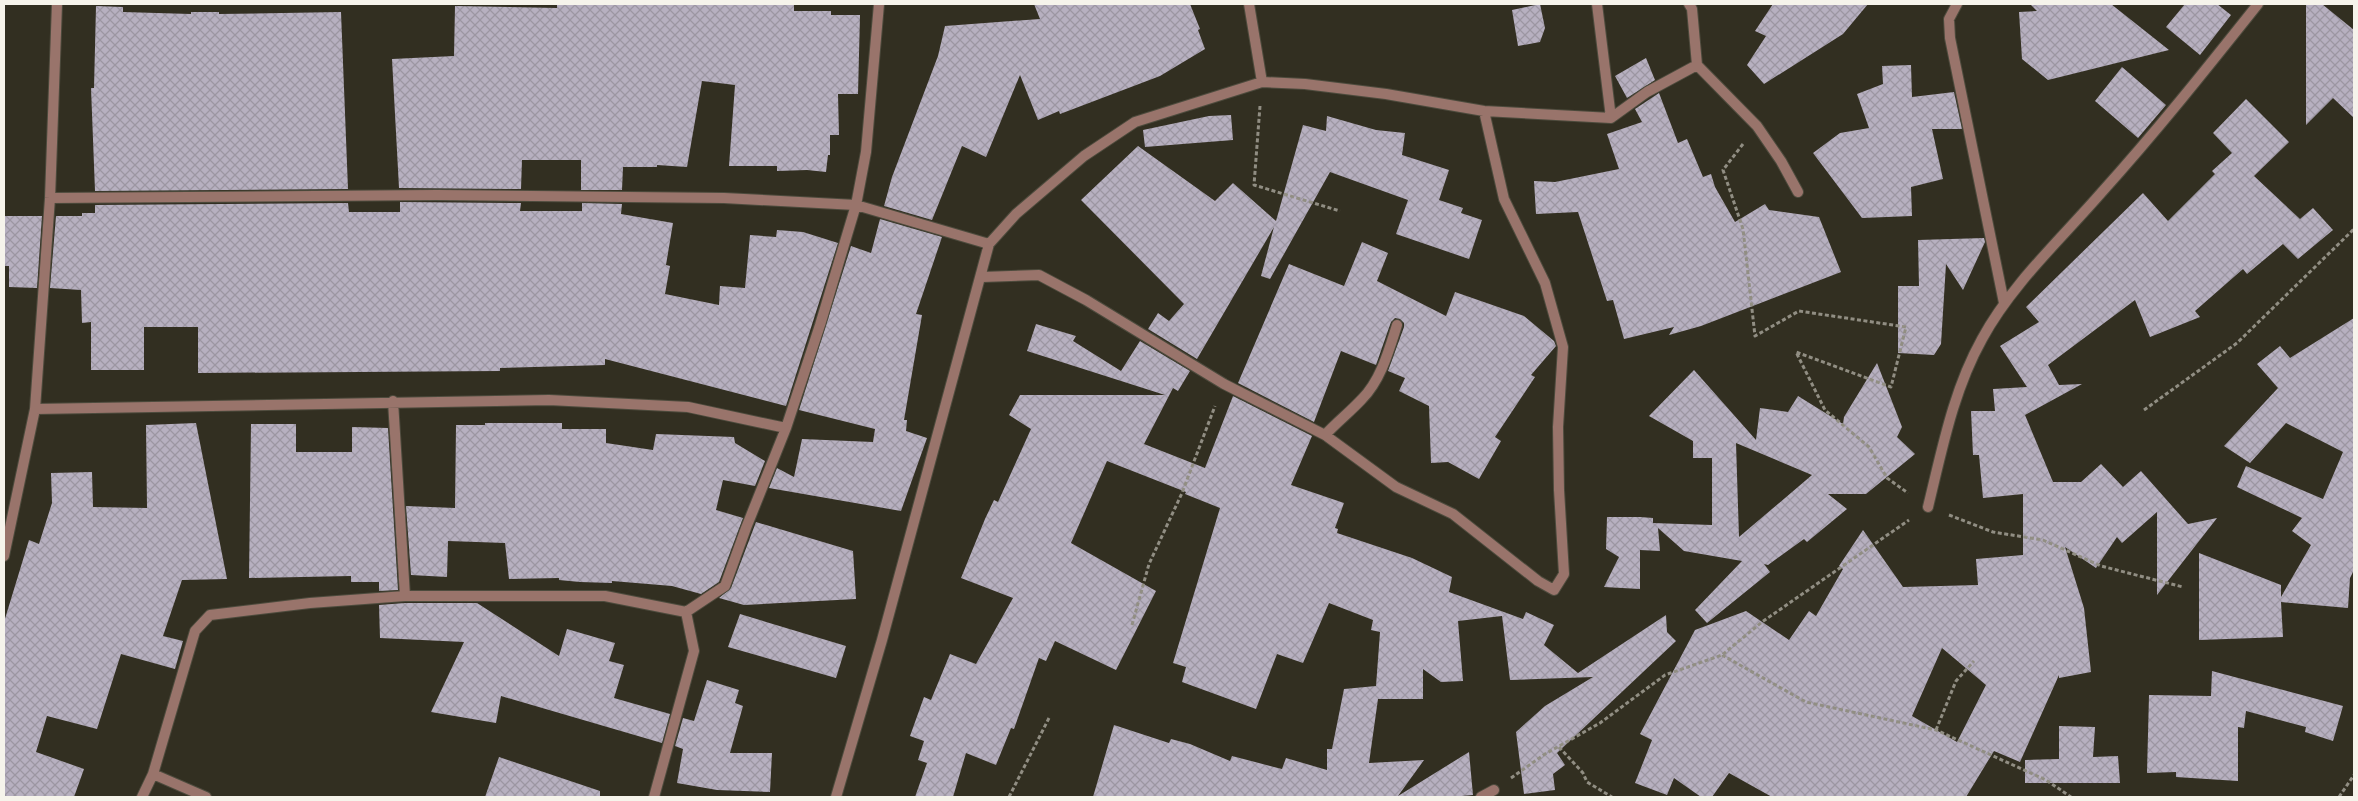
<svg xmlns="http://www.w3.org/2000/svg" width="2358" height="801" font-family="'Fira Sans',sans-serif">
	<defs>
		<pattern id="building-cross-hatch" width="8" height="8" patternUnits="userSpaceOnUse" patternTransform="scale(1.25)"><rect width="8" height="8" fill="#b7b0c0"/><path d="M0 0l8 8M0 8l8-8" fill="none" stroke="#9c96a2"/></pattern>
	</defs>
	<rect width="100%" height="100%" fill="#322f21"/>
	<path fill="url(#building-cross-hatch)" fill-rule="evenodd" d="M557 4H794V11H831V15H860L858 94H838L839 135H830V155H828L826 172 807 170 777 171V166H729L735 85 702 81 687 167 657 165V167H623L622 190H581V160H522L521 189 399 188 392 59 454 56 455 6 557 8Z
		M1034 4H1190L1200 29 1198 30 1205 49 1160 76 1060 114 1059 111 1038 120 1020 75 986 157 962 146 932 220 884 206 892 177 938 56 945 26 1040 19Z
		M1540 4 1545 28 1540 42 1518 46 1512 10Z
		M1773 4H1868L1843 34 1764 84 1747 65 1766 36 1755 31Z
		M2030 4H2111L2169 50 2048 80 2022 59 2019 12 2037 11Z
		M2185 4H2217L2231 15 2200 55 2166 27Z
		M2306 4H2322L2354 30V118L2333 98 2306 125Z
		M96 6 123 7V12L191 14V12H219V14L341 12 348 189 95 191 91 88H94Z
		M1646 58 1655 80 1627 98 1615 76Z
		M1911 65 1912 97 1954 92 1962 129H1932L1943 179 1911 187 1912 216 1862 218 1813 153 1840 133 1869 128 1857 94 1883 84 1882 66Z
		M2122 67 2166 105 2138 138 2095 101Z
		M1659 93 1678 143 1687 139 1703 177 1711 174 1715 187 1735 222 1765 204 1769 210 1819 217 1841 272 1701 326 1669 335 1674 327 1624 339 1613 300 1607 301 1578 212 1536 214 1534 181 1555 182 1619 169 1607 134 1642 122 1635 109Z
		M2246 99 2289 142 2254 176 2300 219 2313 208 2333 230 2298 259 2283 244 2247 274 2243 269 2195 311 2200 317 2150 337 2135 300 2048 365 2059 385 2082 384 2025 415 2053 482H2081L2101 464 2123 487 2141 471 2188 524 2217 518 2157 595V512L2122 543 2117 537 2096 568 2065 547 2084 608 2091 672 2059 678V675L2020 762 1994 751 1966 797H1772L1729 773 1712 797H1701L1674 778 1667 795 1635 783 1652 740 1640 734 1695 630 1746 611 1789 640 1809 611 1816 616 1843 569 1839 566 1863 530 1903 587 1978 585 1976 559 2023 555V494L1983 498 1979 455H1973L1971 411H1995L1993 389 2027 387 2000 346 2039 322 2026 307 2143 193 2168 221 2215 174 2212 171 2232 153 2213 133ZM1942 648 1986 685 1957 742 1912 716Z
		M1231 115 1233 140 1145 147 1143 130 1209 116Z
		M1327 116 1376 130 1405 133 1402 155 1449 170 1439 200 1463 208 1461 213 1482 220 1469 259 1396 234 1408 200 1330 172 1270 279 1261 276 1274 227 1197 359 1148 329 1158 313 1169 321 1184 304 1081 200 1138 146 1215 201 1233 183 1276 221 1303 125 1326 131Z
		M400 202 521 203 520 211H582V203L622 204 621 214 673 223 666 265 670 266 665 294 719 305 720 286 745 288 750 235 776 237 777 230 803 232 838 243 786 406 605 359V365L500 368V371L198 373V327H144V370H91V322L82 323 81 290 50 288 56 216H82V213H95V205L348 203 349 212H400Z
		M4 216H42L37 288 9 287V266H4Z
		M880 219 942 237 916 314 922 315 904 420H907L906 431 927 438 901 511 769 488 777 468 794 477 802 439 873 442 875 429 799 410 851 246 871 253Z
		M1984 238 1985 242 1963 290 1946 264 1941 344 1934 355 1898 353V286H1919L1918 240Z
		M1362 242 1388 253 1377 281 1446 316 1455 292 1524 316 1554 341 1556 346 1531 375 1535 377 1495 437 1501 441 1479 479 1448 462 1431 463 1429 406 1399 391 1405 378 1388 371 1404 327V323L1400 319 1395 318 1391 322 1376 365 1341 351 1314 422 1238 383 1289 264 1344 286Z
		M2354 318V570L2350 578 2348 608 2281 602 2283 637 2199 640V553L2281 585V597L2311 545 2292 531 2302 518 2237 487 2246 466 2323 499 2343 452 2286 423 2250 463 2224 446 2278 388 2257 364 2280 346 2290 358Z
		M1036 324 1076 336 1073 341 1121 371 1140 341 1190 371 1178 391 1173 388 1144 444 1205 468 1233 396 1312 436 1291 485 1344 503 1335 528 1338 529 1337 533 1412 558 1452 577 1449 592 1523 619 1526 612 1554 625 1544 645 1578 673 1666 615 1667 632 1676 641 1557 753 1565 765 1553 774 1555 790 1524 794 1516 732 1545 706 1593 677 1510 680 1502 616 1458 621 1463 681 1441 682 1423 669V699H1378L1369 763 1424 760 1398 796 1469 752 1473 795 1450 797H1093L1114 725 1169 743 1171 739 1190 744 1230 761 1232 756 1282 769 1286 758 1327 770V749H1332L1344 689 1376 686 1380 632 1371 630 1373 620 1329 603 1303 663 1277 654 1256 709 1182 682 1186 667 1173 663 1220 508 1185 494 1186 492 1107 461 1071 543 1156 591 1116 670 1055 641 1046 661 1039 658 1014 729 1011 728 996 765 966 753 953 797H915L927 763 918 760 924 741 910 736 924 697 931 700 950 654 976 664 1013 598 961 578 985 519 994 500 998 502 1031 429 1009 415 1020 395H1165L1027 351Z
		M1877 363 1902 427 1897 437 1915 454 1866 494H1828L1847 509 1807 542 1804 539 1768 565 1764 564 1770 572 1707 623 1695 610 1742 561 1684 551 1658 528 1660 551 1640 550V589L1604 587 1619 557 1606 549 1607 517H1640L1653 518V523L1712 525V458H1693V441L1649 416 1694 370 1756 440 1760 408 1788 412 1798 396 1843 424 1844 417ZM1736 443 1812 475 1739 537Z
		M196 423 227 579 182 580 163 636 183 641 175 669 121 654 97 729 47 716 36 752 84 769 74 797H4V622L29 540 39 544 52 503 51 473 92 472 93 507 147 508 146 425Z
		M485 423H562V429H606V443L653 450 656 434 734 437 735 443 765 461 755 486 723 480 716 510 743 518 719 582 701 594 672 586 612 581V583L580 582 559 580V578L509 579 505 543 448 541 447 577 411 575 406 506 455 508 456 425H485Z
		M251 424H296V452H352V427L388 428 398 590 379 591V582H351V576L249 578Z
		M756 522 853 551 856 599 744 605 719 598 731 588Z
		M405 603H477L559 656 567 629 615 643 609 661 624 665 614 698 670 714 662 743 501 696 496 723 431 712 464 642 380 638 379 605Z
		M740 614 846 646 836 678 728 647Z
		M2212 671 2343 706 2333 741 2305 732 2306 727 2246 711 2244 728 2238 727V781L2176 777V772L2147 773 2149 695 2211 696Z
		M707 680 739 690 735 703 743 706 730 753H772L770 792 717 790 677 783 683 749 675 746 683 718 694 721Z
		M2059 726 2095 727 2093 757 2118 756 2120 783H2025V760L2059 759Z
		M499 757 600 791V797H485Z"/>
	<g fill="none" stroke-linecap="round" stroke-linejoin="round">
		<defs>
			<path id="minor" d="M1249 4 1262 82
				M1597 4 1611 118
				M1689 4 1692 9 1697 65 1757 126 1781 161 1798 192
				M1957 4 1949 19 1950 38 2004 303
				M50 198 437 195 724 198 856 205 989 244
				M982 277 1039 275 1086 300 1224 384 1325 435 1396 487 1453 514 1538 581 1554 590 1564 574 1559 490 1558 427 1563 347 1545 283 1504 199 1484 111
				M393 401 405 596
				M35 409 549 400 688 407 786 428
				M1325 435C1337 422 1350 412 1362 399 1381 380 1389 350 1397 325
				M1928 507C1942 450 1953 391 1982 339 2011 285 2061 239 2101 193 2156 132 2207 68 2258 4
				M4 556 35 409 50 198 57 4
				M153 774 206 797
				M142 797 153 774 195 631 210 615 310 603 405 596H605L686 612
				M654 797 694 651 686 612 725 586 746 528 786 428 820 325 856 205 866 152 879 4
				M836 797 882 640 989 244 1016 214 1084 156 1135 122 1262 82 1305 84 1386 94 1484 111 1611 118 1647 92 1697 65
				M1481 797 1494 790"/>
		</defs>
		<use href="#minor" stroke="#4d4b3d" stroke-width="12"/>
		<path stroke="#918e83" stroke-width="3" stroke-dasharray="4 2.5" stroke-linecap="butt" d="M1260 106 1254 185 1340 211
			M1743 144 1723 170 1743 229 1755 336 1799 311 1906 327 1891 387 1796 352 1825 410 1869 447 1887 478 1908 493
			M2144 410 2237 343 2354 229
			M1949 515 1993 532 2043 540 2101 566 2183 587
			M1132 625 1149 564 1182 493 1215 406
			M1722 655 1806 702 1936 730 2046 780 2071 797
			M1936 730 1956 681 1974 661
			M1559 747 1583 773 1587 782 1612 797
			M1511 778 1545 754 1600 723 1665 675 1722 655 1762 622 1909 520
			M1009 797 1049 718
			M2339 797 2354 775"/>
		<use href="#minor" stroke="#99746b" stroke-width="10"/>
	</g>
	<rect width="2358" height="801" fill="none" stroke="#f6f4eb" stroke-width="10"/>
</svg>
